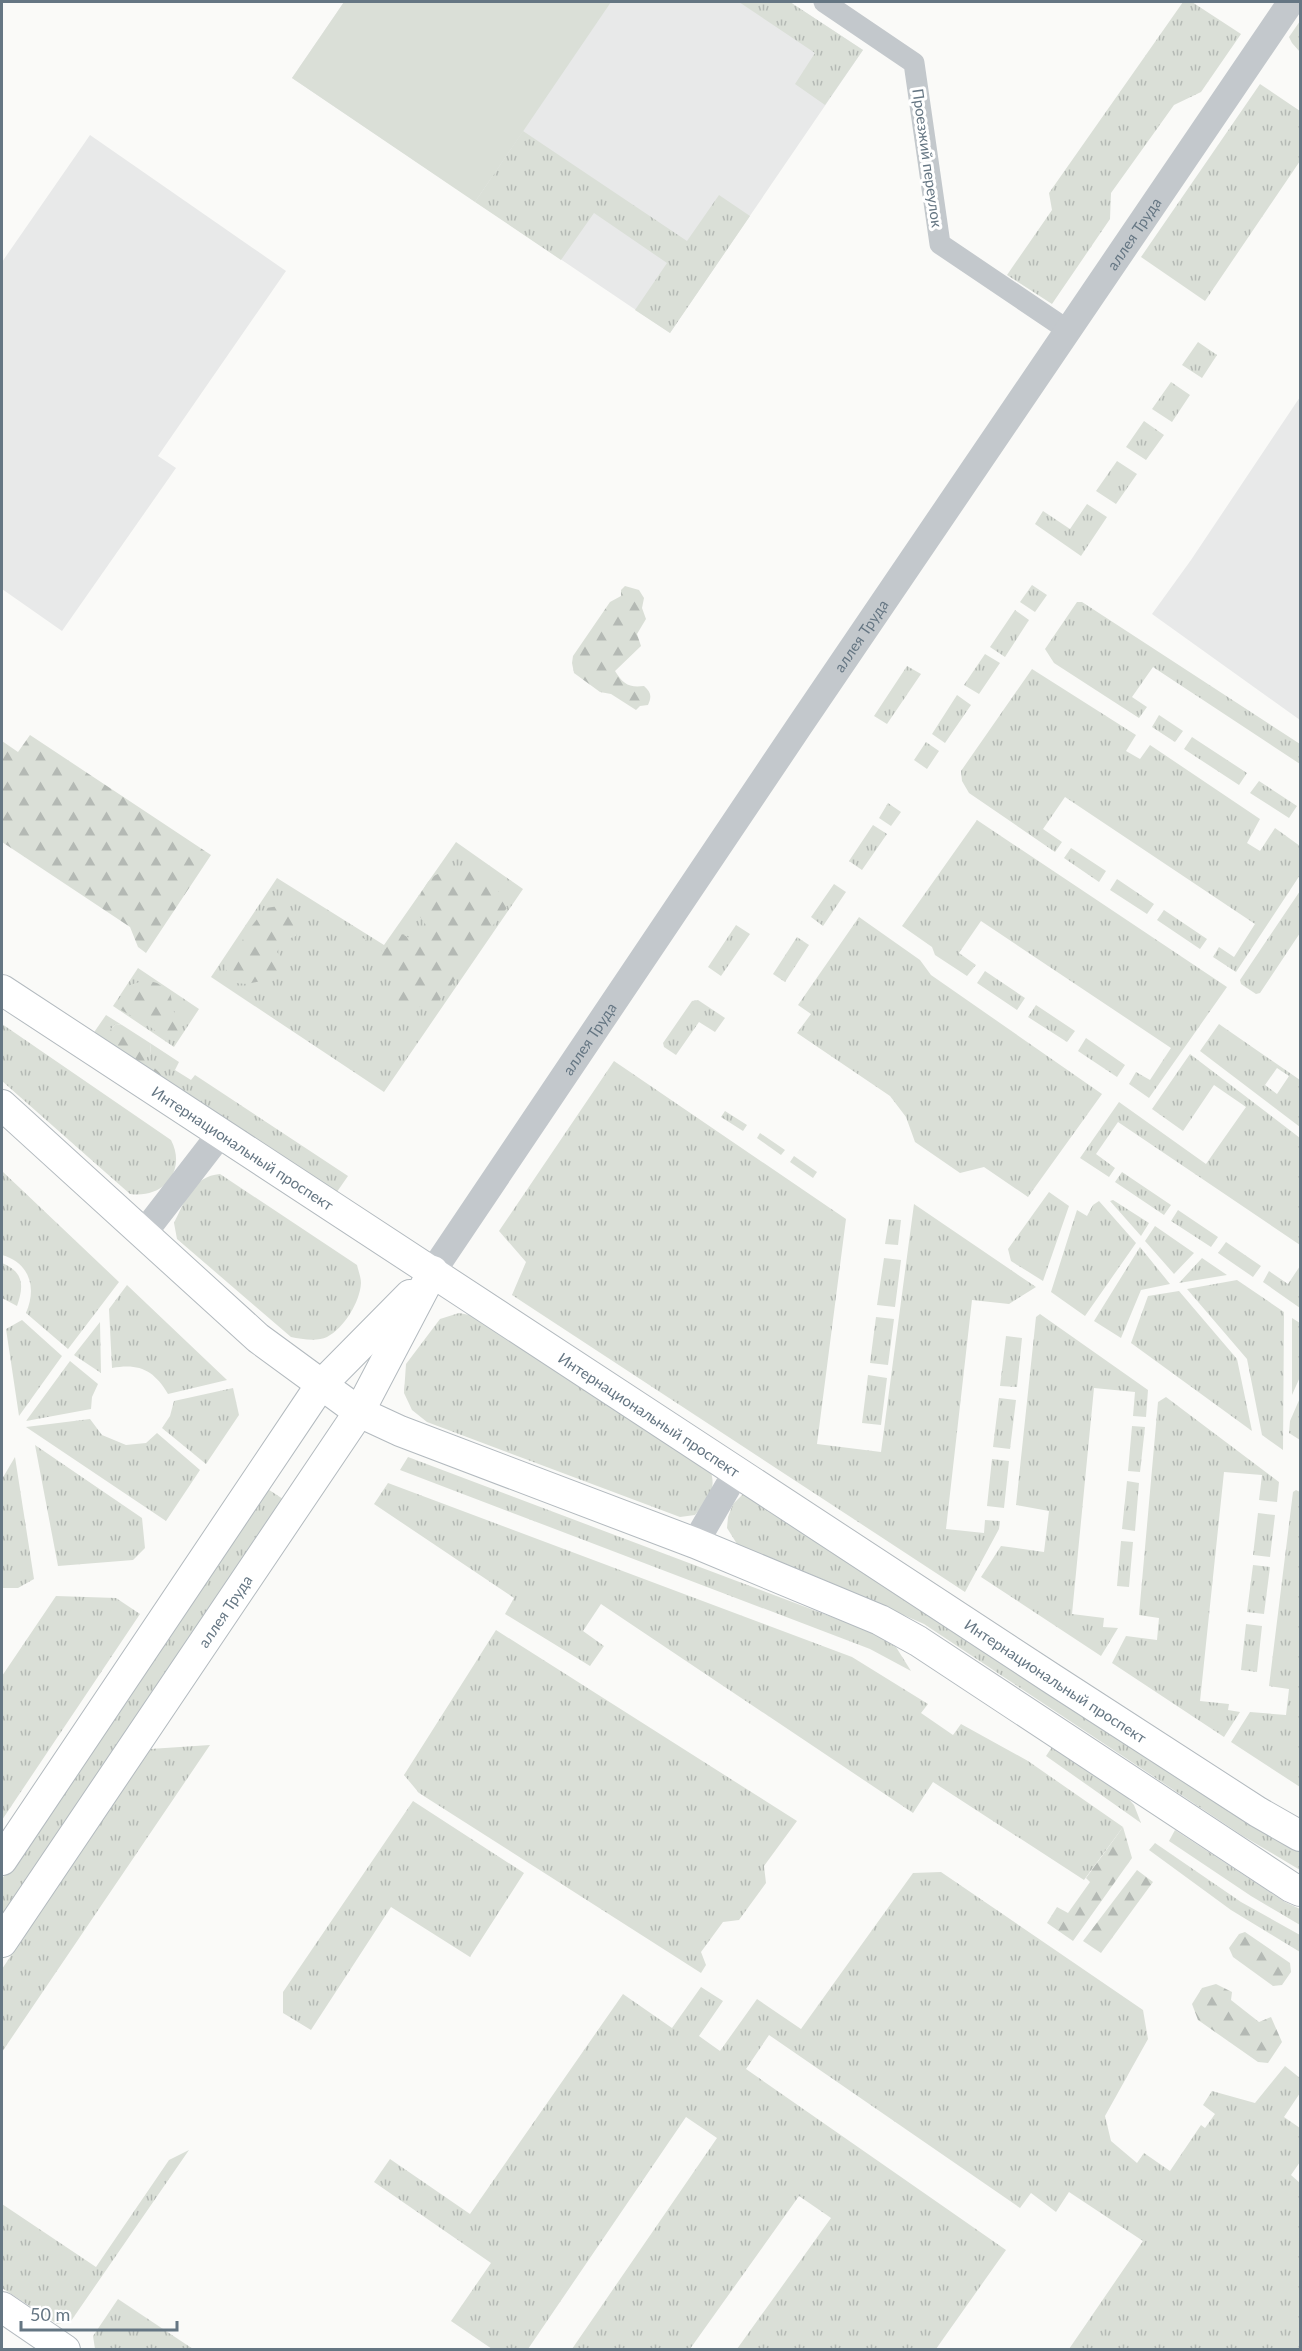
<svg xmlns="http://www.w3.org/2000/svg" width="1302" height="2351" font-family="Lato,sans-serif">
	<defs>
		<pattern id="grass-tufts" width="24" height="20" patternUnits="userSpaceOnUse" patternTransform="scale(1.5)"><rect width="24" height="20" fill="#dadfd7"/><path d="M3 7l-1-3M5 7V3M7 7l1-3M15 17l-1-3M17 17v-4M19 17l1-3" fill="none" stroke="#b4b9b4"/></pattern>
		<pattern id="forest-firs" width="22" height="20" patternUnits="userSpaceOnUse" patternTransform="scale(1.5)"><rect width="22" height="20" fill="#dadfd7"/><path d="M5 1l3.5 6h-7zM16 11l3.5 6h-7z" fill="#b4b9b4"/></pattern>
	</defs>
	<rect width="100%" height="100%" fill="#fafaf8"/>
	<path fill="#e8e9e9" d="M344 2H790L863 50 670 333 292 78Z
		M90 135 286 271 158 456 176 468 62 631 2 589V262Z
		M1300 397V720L1152 614 1191 560Z"/>
	<path fill="url(#grass-tufts)" fill-rule="evenodd" d="M739 2H790L863 50 825 105 795 84 815 53Z
		M1183 2H1192L1241 34 1201 92 1174 105 1111 193 1110 219 1052 304 1007 275 1052 210 1049 193Z
		M1300 21V52L1292 43 1289 37Z
		M1260 84 1300 111V161L1205 301 1141 257Z
		M523 131 687 241 719 195 750 216 670 333 635 310 667 263 594 213 561 260 475 202Z
		M1198 342 1217 355 1202 378 1182 365Z
		M1171 382 1190 395 1172 422 1152 409Z
		M1144 421 1164 435 1146 460 1126 447Z
		M1117 461 1137 474 1116 504 1096 491Z
		M1087 504 1107 517 1081 556 1035 524 1043 511 1070 529Z
		M1032 585 1047 595 1035 612 1020 602Z
		M1077 602H1082L1300 744V764L1153 667 1132 697 1147 707 1139 718 1054 663 1045 649Z
		M1015 610 1029 620 1005 657 990 647Z
		M985 654 1000 663 979 694 964 685Z
		M907 666 921 674 887 724 874 716Z
		M1032 669 1136 735 1126 751 1140 759 1150 745 1260 819 1247 843 1260 851 1275 828 1300 846V875L1236 972 1213 957 1219 947 1234 957 1255 924 1065 797 1043 829 1062 842 1055 852 969 793 962 781 961 771Z
		M957 695 971 705 945 743 932 734Z
		M1159 715 1183 731 1175 742 1152 727Z
		M1192 737 1247 773 1239 785 1184 749Z
		M926 742 939 751 927 769 914 760Z
		M1259 781 1297 806 1289 818 1250 793Z
		M888 803 901 812 891 826 879 818Z
		M977 820 1227 987 1149 1098 1129 1084 1136 1072 1150 1080 1171 1048 981 921 959 953 976 965 967 976 935 955 932 947 902 926Z
		M873 825 887 834 862 870 849 861Z
		M456 842 523 889 384 1092 211 977 277 878 384 945Z
		M1071 848 1106 871 1099 882 1064 858Z
		M1117 879 1154 904 1147 914 1110 890Z
		M834 884 846 892 823 926 811 917Z
		M1300 891V933L1260 993 1256 994 1241 984 1240 980Z
		M1164 910 1207 939 1200 949 1157 920Z
		M859 917 920 960 931 975 1102 1094 1028 1197 984 1167 960 1173 915 1142 906 1117 890 1096 797 1033 811 1014 798 1005Z
		M736 925 750 934 721 976 708 967Z
		M797 937 809 945 785 982 773 974Z
		M138 968 199 1009 174 1047 113 1006Z
		M985 971 1025 998 1017 1010 977 983Z
		M698 1000 725 1018 715 1032 699 1022 676 1055 664 1047 663 1043 692 1001Z
		M1036 1005 1075 1031 1067 1042 1028 1017Z
		M106 1015 122 1025 116 1024 109 1031 88 1041Z
		M2 1024 171 1140C187 1171 163 1199 130 1194L2 1081Z
		M1219 1024 1300 1080V1127L1200 1051ZM1277 1068 1289 1076 1277 1094 1265 1085Z
		M1086 1038 1125 1065 1117 1077 1078 1051Z
		M150 1043 179 1062 175 1070 191 1080 195 1075 348 1176 332 1199 157 1084 144 1058 151 1054Z
		M1190 1054 1300 1138V1245L1118 1122 1096 1154 1115 1168 1109 1177 1080 1158 1119 1102 1206 1164 1246 1107 1214 1085 1183 1131 1152 1109Z
		M614 1061 846 1219 817 1444 881 1452 914 1204 1036 1287 1009 1304 972 1300 946 1529 984 1533 985 1520 1000 1521 999 1529 965 1592 512 1295 526 1262 499 1231Z
		M725 1111 747 1125 743 1131 721 1117Z
		M760 1133 785 1150 781 1155 757 1138Z
		M794 1156 817 1172 813 1178 790 1162Z
		M2 1171 119 1282 68 1349 26 1313C37 1288 30 1263 2 1255Z
		M1122 1172 1171 1205 1164 1215 1115 1182Z
		M220 1174 357 1265C358 1270 361 1277 361 1283 360 1302 344 1328 327 1337 317 1342 301 1339 291 1337L177 1239 174 1223C185 1201 193 1176 220 1174Z
		M1049 1192 1069 1206 1043 1281 1011 1261 1008 1249Z
		M1113 1200 1149 1223 1141 1236 1110 1201Z
		M1099 1201 1136 1243 1085 1316 1051 1292 1077 1210 1087 1216 1093 1205Z
		M1178 1210 1218 1237 1211 1247 1171 1221Z
		M889 1219 901 1220 898 1245 885 1244Z
		M1155 1226 1194 1253 1174 1274 1145 1241Z
		M1226 1242 1261 1266 1253 1277 1218 1253Z
		M1140 1247 1170 1284 1141 1290 1121 1338 1094 1321Z
		M884 1258 901 1260 895 1307 877 1305Z
		M1202 1258 1227 1275 1179 1283Z
		M2 1263C24 1272 24 1286 17 1306L2 1298Z
		M1300 1266V1308L1263 1282 1269 1271 1288 1284Z
		M1237 1280 1284 1312 1283 1450 1262 1435 1247 1359 1187 1289Z
		M127 1285 227 1380 168 1394C154 1370 139 1363 112 1368L109 1309Z
		M1179 1291 1237 1359 1252 1431 1131 1343 1148 1296Z
		M459 1313 475 1316 707 1459C717 1487 714 1492 695 1515L680 1517 427 1422 412 1410 404 1393 406 1364 440 1319Z
		M1040 1314 1148 1390 1146 1417 1133 1416 1135 1392 1094 1388 1072 1614 1104 1618 1103 1627 1118 1628 1101 1656 981 1577 1001 1546 1044 1552 1049 1511 1016 1505 1036 1317Z
		M876 1317 894 1319 888 1365 870 1363Z
		M1292 1318 1300 1323V1377L1292 1395Z
		M22 1320 62 1356 19 1416 6 1329Z
		M100 1322 101 1373 74 1355Z
		M1006 1336 1022 1338 1017 1387 1000 1386Z
		M70 1361 98 1384 92 1397 91 1409 26 1421Z
		M868 1375 887 1378 881 1425 862 1423Z
		M233 1388 239 1415 206 1464 162 1428 170 1416 174 1401Z
		M1166 1397 1279 1482 1277 1502 1259 1500 1262 1475 1224 1472 1200 1701 1229 1704 1228 1710 1240 1712 1224 1737 1112 1663 1126 1636 1157 1640 1159 1618 1139 1615 1158 1402Z
		M999 1398 1016 1400 1010 1449 993 1447Z
		M1300 1398V1440L1289 1433 1290 1421Z
		M90 1419 102 1435 126 1445 146 1443 157 1433 200 1470 166 1521 26 1427Z
		M1132 1426 1145 1427 1140 1472 1128 1471Z
		M35 1445 142 1518 145 1548 133 1560 58 1566Z
		M15 1457 34 1579 18 1588H2V1479Z
		M408 1457 869 1631 896 1647 911 1671 870 1649 400 1470Z
		M992 1459 1009 1461 1004 1508 987 1506Z
		M1127 1481 1139 1483 1135 1531 1122 1529Z
		M388 1483 852 1657 928 1704 921 1713 953 1735 961 1724 1028 1761 1123 1827 1084 1880 933 1782 913 1813 601 1604 583 1631 604 1646 590 1666 505 1614 514 1598 374 1504Z
		M263 1486 283 1499 2 1919V1879Z
		M1296 1490 1300 1492V1787L1231 1742 1250 1712 1286 1715 1289 1689 1269 1686 1293 1492Z
		M752 1492 1252 1825 1300 1852V1870L1243 1836 924 1624 829 1582 737 1544 727 1528 728 1517 733 1504 743 1494Z
		M1258 1513 1275 1515 1270 1557 1253 1555Z
		M1121 1541 1133 1542 1129 1587 1117 1586Z
		M1253 1565 1270 1567 1264 1614 1247 1612Z
		M56 1596 116 1598 140 1614 2 1820V1676Z
		M1246 1624 1262 1626 1257 1672 1241 1670Z
		M496 1630 797 1821 764 1866 766 1883 739 1920 723 1922 701 1952 706 1965 701 1973 419 1793 404 1775Z
		M210 1745 2 2052V1969L150 1749Z
		M1052 1747 1127 1797 1134 1805 1141 1823 1046 1756Z
		M413 1801 524 1873 470 1957 391 1907 311 2030 283 2013V1992Z
		M1175 1830 1285 1902 1300 1909V1925L1251 1896 1169 1841Z
		M1155 1843 1241 1902 1300 1935V1952L1231 1910 1149 1850Z
		M941 1872 1143 2010 1148 2039 1105 2116 1111 2141 1137 2163 1144 2153 1170 2171 1201 2125 1205 2128 1215 2114 1203 2105 1212 2091 1255 2103 1285 2066 1300 2078V2093L1284 2117 1300 2128V2162L1291 2175 1300 2183V2349H1069L1143 2241 1069 2192 1056 2212 1031 2193 1020 2208 769 2035 746 2069 1006 2250 936 2349H737L831 2218 799 2196 690 2349H572L717 2138 686 2117 528 2349H492L451 2321 491 2263 374 2182 390 2159 470 2214 623 1994 672 2028 701 1987 723 2001 699 2036 720 2051 757 1999 801 2029 913 1873Z
		M189 2150 71 2321 57 2324 2 2288V2204L96 2267 169 2160Z
		M118 2299 193 2349H95L93 2336Z"/>
	<path fill="url(#forest-firs)" d="M625 586 639 590 644 598 642 608 646 619 637 634 641 646 615 671C623 684 629 688 644 686 651 692 652 696 648 705L640 706 636 710 611 694 600 692 574 673 572 663 573 656 610 602 621 596V590Z
		M30 735 211 855 146 953 138 947 130 927 2 842V741L18 752Z
		M467 867C489 877 498 886 507 908 492 927 475 945 463 966 454 982 447 995 432 1007L421 1006 408 1014 399 1010 397 985 392 972 365 956 355 947 363 938 383 952 398 932 413 940 423 934 426 925 414 909C430 875 429 873 467 867Z
		M279 906 293 913 299 925 296 936 283 941 277 952 287 965 280 977 247 984 235 983 225 968 250 928 266 908Z
		M146 980 157 983 170 992 174 1012 181 1025 182 1033 173 1040 163 1039C153 1025 134 1018 119 1009L118 1000 130 985Z
		M116 1024 122 1025 150 1043 151 1054 145 1059 163 1076 157 1084 94 1039 99 1031H109Z
		M1123 1827 1132 1858 1073 1941 1047 1923 1057 1907 1068 1913 1090 1882 1086 1878Z
		M1137 1870 1153 1882 1101 1953 1083 1941Z
		M1245 1932 1290 1963 1291 1972 1282 1985 1273 1986 1233 1957 1229 1948 1239 1934Z
		M1216 1984 1232 1992 1231 2000 1259 2022 1271 2017 1282 2042 1268 2063 1258 2062 1198 2020 1192 2004 1202 1988Z"/>
	<path fill="#dadfd7" d="M344 2H611L475 202 292 78Z"/>
	<g fill="none" stroke-linecap="round" stroke-linejoin="round">
		<defs>
			<g id="secondary">
				<path id="s2" d="M2 990 1054 1680 1258 1812 1300 1836"/>
				<path d="M2 1105 258 1338 359 1412 400 1431 695 1543 880 1620 918 1641 1291 1887 1300 1891"/>
				<path d="M2 1860 320 1386 410 1295"/>
				<path id="s3" d="M2 1942 359 1412 433 1271"/>
				<path d="M2 2307 65 2350"/>
			</g>
		</defs>
		<use href="#secondary" stroke="#b3babf" stroke-width="32"/>
		<path stroke="#c3c8cc" stroke-width="21" d="M824 2 914 63 940 244 1069 331"/>
		<g stroke="#c3c8cc" stroke-width="27">
			<path d="M143 1234 221 1133"/>
			<path id="s1" d="M433 1271 800 725 1291 2"/>
			<path d="M695 1543 737 1471"/>
		</g>
		<use href="#secondary" stroke="#fff" stroke-width="30"/>
	</g>
	<g text-anchor="middle" dominant-baseline="central" stroke-width="6" stroke-linejoin="round" paint-order="stroke">
		<g font-size="15" fill="#657683" stroke="#fff">
			<text transform="translate(928 158) rotate(82)">Проезжий переулок</text>
			<text stroke="none"><textPath href="#s1" startOffset="1252">аллея Труда</textPath></text>
			<text stroke="none"><textPath href="#s1" startOffset="766">аллея Труда</textPath></text>
			<text stroke="none"><textPath href="#s1" startOffset="280">аллея Труда</textPath></text>
			<text stroke="none"><textPath href="#s2" startOffset="288">Интернациональный проспект</textPath></text>
			<text stroke="none"><textPath href="#s2" startOffset="774">Интернациональный проспект</textPath></text>
			<text stroke="none"><textPath href="#s3" startOffset="399">аллея Труда</textPath></text>
			<text stroke="none"><textPath href="#s2" startOffset="1260">Интернациональный проспект</textPath></text>
		</g>
	</g>
	<rect width="1302" height="2351" fill="none" stroke="#657683" stroke-width="6"/>
	<path d="M21 2321v9h156v-9" fill="none" stroke="#657683" stroke-width="3"/>
	<text x="30" y="2321" font-size="18" fill="#657683" stroke="#ffffff" stroke-width="4.5" paint-order="stroke">50 m</text>
</svg>
